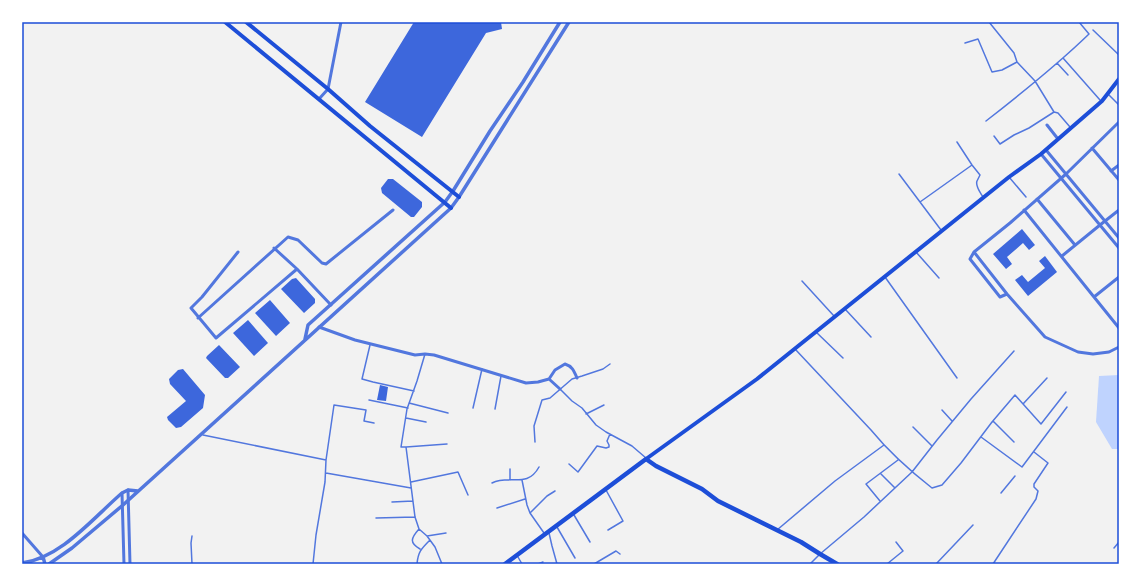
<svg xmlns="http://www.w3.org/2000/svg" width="1141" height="586" font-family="Rubik,sans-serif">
	<rect width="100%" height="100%" fill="#f2f2f2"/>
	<path fill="#bfd3fe" d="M1119 375V449H1112L1096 422 1099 376Z"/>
	<path fill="#3d67dc" d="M414 22H501L502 29 486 33 422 137 365 102Z
		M388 179H393L422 202V207L414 217H411L382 193 381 188Z
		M1022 229 1035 245 1029 250 1023 243 1007 257 1012 264 1006 269 993 254Z
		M1045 256 1057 272 1028 296 1015 280 1022 275 1028 282 1045 268 1039 261Z
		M296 278 315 299V303L304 313 281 289 292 279Z
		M270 300 290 323 276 336 255 313Z
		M248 320 268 343 254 356 233 333Z
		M219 345 240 367 228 378H225L206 358 207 356Z
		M183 369 205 395 203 408 181 427 176 428 168 420 167 417 186 401 170 384 169 379 178 370Z
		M380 385 388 387 386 401 377 400Z"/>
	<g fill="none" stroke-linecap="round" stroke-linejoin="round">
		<path stroke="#5277de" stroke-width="1.5" d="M989 22 1014 53 1017 62 1035 81 1054 112 1058 113 1070 127
			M1093 30 1119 55
			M965 43 978 39 992 72 1002 70 1017 62
			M1063 58 1100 100
			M1057 63 1068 75
			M1108 94 1119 105
			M986 121C1022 93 1057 65 1089 34L1079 22
			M994 136 1000 144 1014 135 1029 128 1054 112
			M957 142 972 165 980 175C979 177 978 179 977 181 975 186 980 192 983 197
			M899 174 941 230
			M1009 177 1026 197
			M920 202 972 165
			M916 252 939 278
			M885 277 957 378
			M802 281 834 316
			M845 309 871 337
			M816 332 843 358
			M370 345 362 379 373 382 414 391
			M795 349 871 430C889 452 909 470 932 488L942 485 961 463 992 422 1015 395 1041 424 1066 392
			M425 354 417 381 407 409 401 447H406L447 444
			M561 390 572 401 582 408 596 425 606 432 632 446 646 458
			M369 400 408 408
			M409 403 448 413
			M1023 404 1047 378
			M473 408 482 369
			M495 409 501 376
			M942 410 952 421
			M586 414 604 405
			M406 418 426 422
			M993 421 1014 442
			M913 427 932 446
			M203 435 326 460
			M981 437 1022 467 1067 407
			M535 442 534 426 542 400 550 398 572 379 582 376 603 369 610 364
			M406 447 415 517 419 529 427 536 435 547 442 564
			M569 464 578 472 597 446 606 448 609 447V445L607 441 610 434
			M510 469V480
			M326 473 411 488
			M881 474 895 488
			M522 480 527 505 530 513 544 533
			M411 482 458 472 468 495
			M492 483C510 474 527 489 539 467
			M606 490 623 521 608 530
			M1001 493 1015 476
			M880 501 866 484 898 460
			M392 502 413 501
			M497 508 525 499
			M531 512 547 496 555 491
			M574 515 590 542
			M376 518 415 517
			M557 527 575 558
			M419 529C411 538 409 543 420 549
			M777 530 835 481 884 445
			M549 533 552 546 557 564
			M427 536 446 533
			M1114 548 1119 542
			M518 557 522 564
			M192 564 191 543 192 536
			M313 564 316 535 325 482 326 460 334 405 366 410 364 421 374 423
			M417 564C418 552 421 549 430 540
			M538 564 543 562
			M594 564 616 551 620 554
			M810 564 820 554 864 517 912 472 937 440 971 399 1014 351
			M887 564 903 551 896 542
			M936 564 973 525
			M993 564 1036 499 1038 491 1034 487V484L1048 463 1034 452"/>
		<path stroke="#5277de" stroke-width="3" d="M319 99 328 89 341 22
			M1047 125 1058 139
			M1092 148 1119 180
			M1046 150 1119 238
			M1041 154 1119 248
			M1111 171 1119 165
			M1037 199 1075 245
			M1024 210 1094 297
			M238 252 202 297 191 308 216 338 297 269 274 248
			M974 252 1007 294 1045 337 1078 352 1093 354 1109 352 1119 347
			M1062 256 1100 225 1119 210
			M297 269 331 305
			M1119 277 1094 297 1119 328
			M1007 294 1000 297 970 259 974 252 1010 223 1066 174 1119 122
			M198 318 288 237 298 240 322 263 326 264 393 210
			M319 327 355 340 415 355 425 354 434 355 526 383 538 382 549 379 560 389
			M549 379 555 370 565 364C572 366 574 371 577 378
			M128 490 130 564
			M122 493 124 564
			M22 533 43 557"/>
		<path stroke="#5277de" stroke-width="3.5" d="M305 339 308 325 445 202 453 191 490 131 523 82 560 22
			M43 557 45 564
			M22 563C61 558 93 518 122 493L128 490 138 491
			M49 564 72 548 123 505 451 208 459 197 569 22"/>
		<path stroke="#1d4ed8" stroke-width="4" d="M225 22 451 208
			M246 22 328 89 370 126 459 197
			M646 459 757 379 1009 177 1041 154 1102 101 1119 79"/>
		<path stroke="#1d4ed8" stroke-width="4.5" d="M505 564 646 459 656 466 702 489 718 501 801 542 820 554 837 564"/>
	</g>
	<rect width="1141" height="586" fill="none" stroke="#ffffff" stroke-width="46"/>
	<rect x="23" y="23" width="1095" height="540" fill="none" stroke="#1d4ed8" stroke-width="1.5"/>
</svg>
